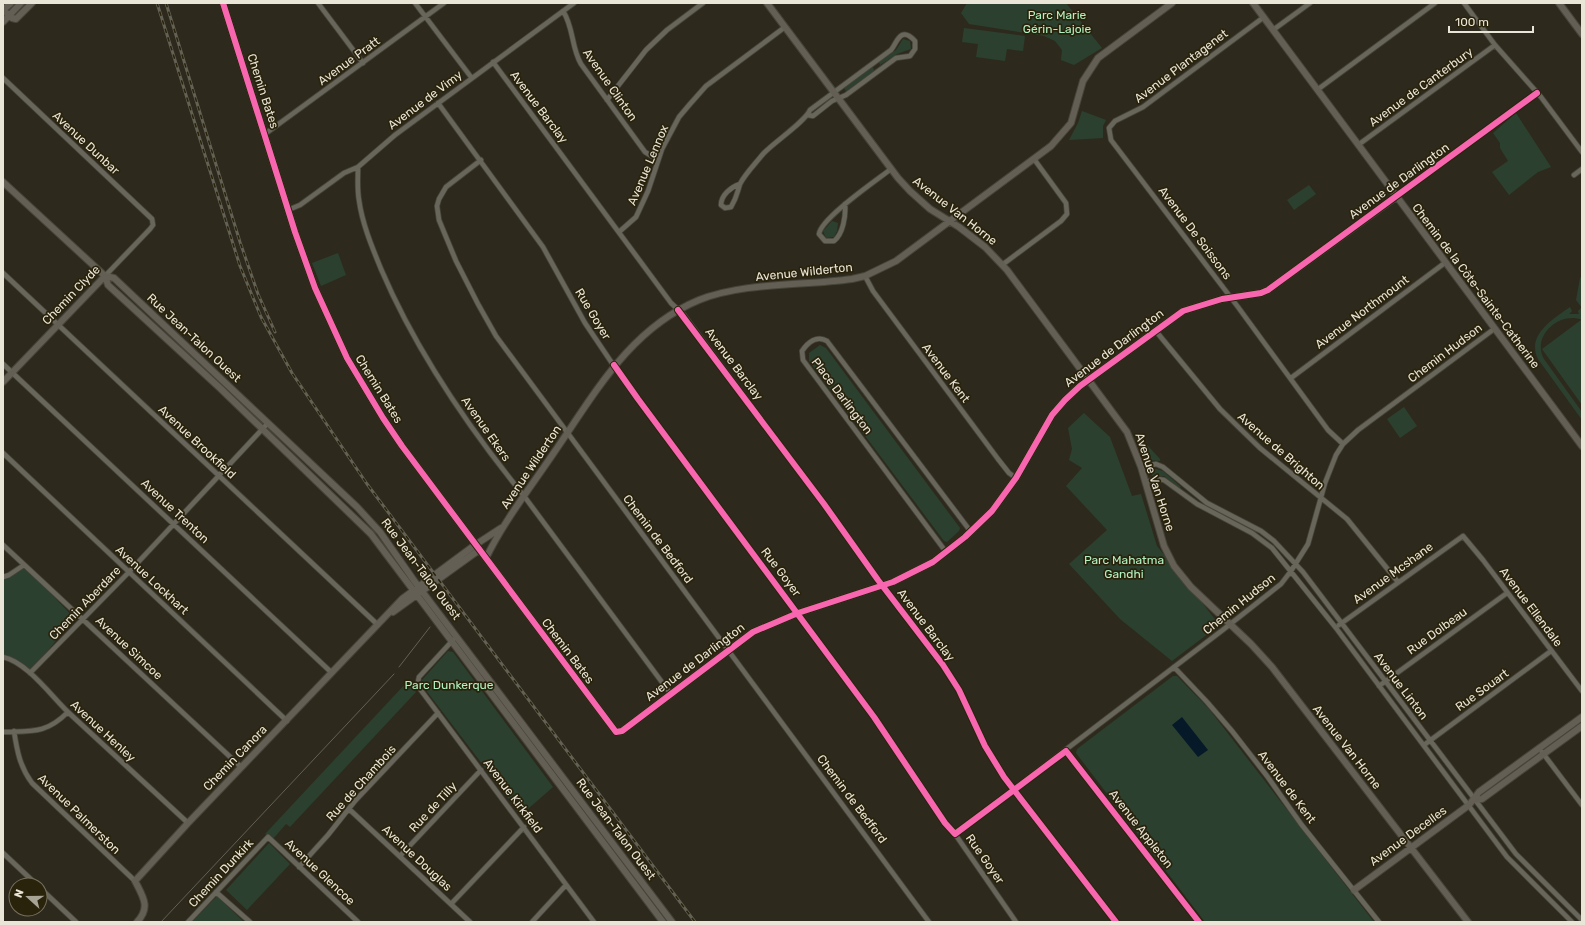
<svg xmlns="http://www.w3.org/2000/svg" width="1585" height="925" font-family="Rubik,sans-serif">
	<rect width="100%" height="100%" fill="#2d2a1d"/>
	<path fill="#2c402f" d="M967 3H1066L1102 48 1074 65 1061 60 1062 50 1055 41 1044 36 969 24 961 13Z
		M964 28 1025 36 1023 51 1007 49 1005 61 976 57 978 44 962 42Z
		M903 39 910 41 911 49 897 54 880 65 879 62 896 50Z
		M873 67 874 71 846 91 844 88Z
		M1082 111 1106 120 1103 126V138L1069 140 1078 123Z
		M1516 113 1551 167 1538 172 1509 195 1492 172 1508 161 1500 148V143L1493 133Z
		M1309 185 1316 194 1294 210 1287 200Z
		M832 221 838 223 837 231 834 237 826 238 823 231Z
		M338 253 346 275 321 286 312 263Z
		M1582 276V308L1576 300 1580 278Z
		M1570 307 1572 311 1569 314H1579L1578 311 1581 308 1582 320C1560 311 1531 336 1544 359L1582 412V420L1538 359C1526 335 1553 319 1570 307Z
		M1581 320 1582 321V405L1542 349Z
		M820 345 826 348 960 528 959 531 947 542 944 541 809 361V353Z
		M1404 407 1417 426 1400 438 1387 419Z
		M1084 413 1110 437 1132 496 1141 494 1157 546 1218 623 1217 627 1172 661 1120 619 1069 564 1107 530 1066 486 1082 468 1069 460 1072 449 1068 428Z
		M1138 435 1160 459V461L1147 460Z
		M1152 468 1163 471 1181 487 1179 488 1164 476H1152L1150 471Z
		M24 565 74 618 30 673 3 657V577Z
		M448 651 453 652 553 787 521 815 422 685V680Z
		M1173 676H1177L1209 709 1374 922H1205L1076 753 1077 749Z
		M407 682 416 692 290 827 286 824 272 840 265 834Z
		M269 843 290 864 247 910 226 890Z
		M217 896 244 922H192Z"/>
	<path fill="#051929" d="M1182 717 1208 750 1198 757 1172 725Z"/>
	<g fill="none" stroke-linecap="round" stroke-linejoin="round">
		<defs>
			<path id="street" d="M318 3 363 63
				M415 3 471 77
				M1464 3 1495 45 1541 97 1582 152
				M563 11C574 28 571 47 581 64L645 152 658 160
				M1264 17 1143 107 1115 121 1109 128 1111 140 1238 307 1328 430 1343 444
				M1273 30 1310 3
				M493 62 671 303 684 315 846 534 878 580 943 665 959 690 985 746 1004 777 1116 922
				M3 78 152 219 153 225 150 229 105 276
				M1317 90 1435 3
				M607 100 646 50 667 30 703 3
				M438 103 543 247 585 323 620 375 874 717 945 823 955 834 1016 922
				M265 134 444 3
				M1358 145 1495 45
				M481 160 446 187 439 199 437 206 439 220 456 261 478 304 496 336 929 922
				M358 167C358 178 357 189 359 200 362 223 372 247 381 269 416 351 468 427 524 496L670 693
				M1574 175 1582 169
				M740 184C731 187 721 195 721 205L725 208 731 207C737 197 737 193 740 184 745 174 756 163 763 154 774 142 805 122 810 110L891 50C897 43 900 25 915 41V49L910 56 896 58 846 95 832 101 813 116 808 115
				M1396 197 1537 93
				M845 204C846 216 843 234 834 241H825L819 234C821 218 877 180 891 169
				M288 210 300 205 344 173 358 167 395 135 574 3
				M619 232 636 217 648 191 662 149 679 117 690 104 706 86 785 27
				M1002 265 1061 221 1067 214 1066 203 1034 159
				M3 273 378 625
				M865 276 873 291 998 459 1009 473 1016 478
				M1155 330 1220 409 1260 448 1347 519 1398 582
				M3 364 332 673
				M1291 378 1446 262
				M3 453 287 721
				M1141 467 1156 464 1163 467 1207 503 1261 531 1274 541 1303 572 1516 854 1582 920
				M1145 482 1158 479 1164 480 1197 504 1252 533 1272 548 1336 628 1507 857 1572 922
				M3 545 241 767
				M946 552 803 360 802 351C808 342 817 335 827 341L971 532
				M3 577 9 575 24 565
				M1339 625 1463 536 1483 560 1582 691
				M453 640 419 677 418 682 420 689 594 922
				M3 657C27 662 52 697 69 713 109 750 148 786 188 823
				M1174 667 1207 702 1232 731 1267 776 1301 824 1379 922
				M30 673 129 572 268 423
				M1379 686 1507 593
				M14 731C17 751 20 767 32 783L135 881
				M3 732C32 731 46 734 68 712
				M1424 745 1551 651
				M1066 751 1199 922
				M1542 752 1582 805
				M349 809 470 922
				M955 834 1224 629 1281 584 1291 571 1308 544 1325 483 1336 455 1343 444 1358 430 1494 329
				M3 853 37 885
				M400 856 481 770
				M299 867 328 835 355 801 438 713
				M40 888 76 922
				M216 892 250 922
				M451 904 524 827
				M188 922 268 837 358 922
				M532 922 566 885"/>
			<path id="secondary" d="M223 3 295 232 315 288 347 358 383 418 402 446 616 732 622 731 753 632 798 613 893 582 933 562 965 537 992 511 1016 478 1052 415 1065 400 1080 386 1183 311 1222 299 1261 293 1268 290 1396 197
				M767 3 898 178 910 191 930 209 959 227 985 247 1007 270 1127 432 1141 467 1164 546 1174 566 1191 587 1251 644 1272 667 1468 922
				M1253 3 1582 446
				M1559 3 1582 34
				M3 10 12 18 16 19 32 3
				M3 10 11 3
				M3 22 21 3
				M3 182 105 276 108 285 221 389 371 534 663 922
				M105 276 114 278 357 507 380 532 415 582 672 922
				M3 382 105 276
				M486 558C504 521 530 488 553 454 594 395 629 329 699 300 744 282 803 286 852 279L865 276 896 261 1051 146 1071 123 1083 81 1098 58 1172 3
				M393 612 479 550
				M1474 800 1482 799 1582 726
				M1354 890 1469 805 1479 792 1582 717
				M137 922C151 907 143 897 135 881L188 823 402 599 475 545 501 528"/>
		</defs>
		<use href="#street" stroke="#47443a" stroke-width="6"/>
		<use href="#secondary" stroke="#47443a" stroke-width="8"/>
		<use href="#street" stroke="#68655b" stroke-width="4.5"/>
		<use href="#secondary" stroke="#645f55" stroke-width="6"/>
		<path stroke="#636054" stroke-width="1" d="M399 667 430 627
			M161 922 394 674"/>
		<defs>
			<path id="rail" d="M157 3 240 266 261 317 292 373 367 484 695 922
				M166 3 240 242 258 294 275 332"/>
		</defs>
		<use href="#rail" stroke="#636054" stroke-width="3"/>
		<use href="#rail" stroke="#2a230c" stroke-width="1.5" stroke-dasharray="4.5" stroke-linecap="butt"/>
		<defs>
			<path id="cycleway" d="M223 3 295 232 315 288 347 358 383 418 402 446 616 732 622 731 753 632 798 613 893 582 933 562 965 537 992 511 1016 478 1052 415 1065 400 1080 386 1183 311 1222 299 1261 293 1268 290 1537 93
				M678 310 824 504 878 580 943 665 959 690 985 746 1004 777 1116 922
				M614 365 638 399 874 717 945 823 955 834 1066 751 1199 922"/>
		</defs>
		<use href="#cycleway" stroke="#2a230c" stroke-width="8"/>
		<use href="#cycleway" stroke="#f766af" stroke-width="6"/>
	</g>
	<g text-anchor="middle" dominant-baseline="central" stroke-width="3.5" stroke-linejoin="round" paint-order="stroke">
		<g font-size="12" fill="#b2f1c2" stroke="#2a230c">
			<text x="1057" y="15">Parc Marie<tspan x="1057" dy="14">Gérin-Lajoie</tspan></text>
			<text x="1124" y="560">Parc Mahatma<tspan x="1124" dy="14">Gandhi</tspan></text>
			<text x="449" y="685">Parc Dunkerque</text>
		</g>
		<g font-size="12" fill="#e9e5d7" stroke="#2a230c">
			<text transform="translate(349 61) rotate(-36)">Avenue Pratt</text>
			<text transform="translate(1181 66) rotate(-37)">Avenue Plantagenet</text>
			<text transform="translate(610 85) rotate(55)">Avenue Clinton</text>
			<text transform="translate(1421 87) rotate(-36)">Avenue de Canterbury</text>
			<text transform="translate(263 91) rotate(72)">Chemin Bates</text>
			<text transform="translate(425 100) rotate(-37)">Avenue de Vimy</text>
			<text transform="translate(539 107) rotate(53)">Avenue Barclay</text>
			<text transform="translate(86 143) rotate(43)">Avenue Dunbar</text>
			<text transform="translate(648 165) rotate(-67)">Avenue Lennox</text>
			<text transform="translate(1399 181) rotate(-36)">Avenue de Darlington</text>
			<text transform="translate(955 211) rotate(38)">Avenue Van Horne</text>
			<text transform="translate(1195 233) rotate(53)">Avenue De Soissons</text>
			<text transform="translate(804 272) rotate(-6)">Avenue Wilderton</text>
			<text transform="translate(1476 286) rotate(53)">Chemin de la Côte-Sainte-Catherine</text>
			<text transform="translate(71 295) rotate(-46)">Chemin Clyde</text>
			<text transform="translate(1362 312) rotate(-37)">Avenue Northmount</text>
			<text transform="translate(593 314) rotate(59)">Rue Goyer</text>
			<text transform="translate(194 338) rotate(43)">Rue Jean-Talon Ouest</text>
			<text transform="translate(1114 348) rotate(-37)">Avenue de Darlington</text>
			<text transform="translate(1445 353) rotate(-37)">Chemin Hudson</text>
			<text transform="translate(734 364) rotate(53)">Avenue Barclay</text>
			<text transform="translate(946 373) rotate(53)">Avenue Kent</text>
			<text transform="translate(379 389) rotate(58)">Chemin Bates</text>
			<text transform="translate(842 396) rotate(53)">Place Darlington</text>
			<text transform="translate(486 429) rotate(55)">Avenue Ekers</text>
			<text transform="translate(197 442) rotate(43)">Avenue Brookfield</text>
			<text transform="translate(1281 451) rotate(41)">Avenue de Brighton</text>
			<text transform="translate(531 467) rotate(-56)">Avenue Wilderton</text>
			<text transform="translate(1155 482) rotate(72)">Avenue Van Horne</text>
			<text transform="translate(175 511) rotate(43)">Avenue Trenton</text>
			<text transform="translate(658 539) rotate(53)">Chemin de Bedford</text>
			<text transform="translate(421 569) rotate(53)">Rue Jean-Talon Ouest</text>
			<text transform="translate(781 572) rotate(53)">Rue Goyer</text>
			<text transform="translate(1393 573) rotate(-36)">Avenue Mcshane</text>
			<text transform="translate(152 580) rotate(43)">Avenue Lockhart</text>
			<text transform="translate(85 603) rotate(-46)">Chemin Aberdare</text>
			<text transform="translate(1239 604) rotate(-39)">Chemin Hudson</text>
			<text transform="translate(1531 607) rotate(53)">Avenue Ellendale</text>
			<text transform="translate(926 625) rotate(53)">Avenue Barclay</text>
			<text transform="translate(1437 631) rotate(-36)">Rue Dolbeau</text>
			<text transform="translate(129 648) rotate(43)">Avenue Simcoe</text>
			<text transform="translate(568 651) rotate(53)">Chemin Bates</text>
			<text transform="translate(695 662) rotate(-37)">Avenue de Darlington</text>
			<text transform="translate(1401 686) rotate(53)">Avenue Linton</text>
			<text transform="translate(1482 690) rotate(-36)">Rue Souart</text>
			<text transform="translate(103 731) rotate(43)">Avenue Henley</text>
			<text transform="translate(1347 747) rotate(52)">Avenue Van Horne</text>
			<text transform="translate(235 758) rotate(-46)">Chemin Canora</text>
			<text transform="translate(361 783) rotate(-48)">Rue de Chambois</text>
			<text transform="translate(1287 787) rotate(53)">Avenue de Kent</text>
			<text transform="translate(513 796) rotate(53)">Avenue Kirkfield</text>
			<text transform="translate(852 799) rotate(53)">Chemin de Bedford</text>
			<text transform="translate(433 807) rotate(-47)">Rue de Tilly</text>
			<text transform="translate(79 814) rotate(44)">Avenue Palmerston</text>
			<text transform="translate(616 829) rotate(53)">Rue Jean-Talon Ouest</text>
			<text transform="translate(1141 829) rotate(52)">Avenue Appleton</text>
			<text transform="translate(1408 836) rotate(-36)">Avenue Decelles</text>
			<text transform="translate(417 858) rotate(43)">Avenue Douglas</text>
			<text transform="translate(985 859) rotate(55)">Rue Goyer</text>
			<text transform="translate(320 872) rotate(43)">Avenue Glencoe</text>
			<text transform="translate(221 873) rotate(-47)">Chemin Dunkirk</text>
		</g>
	</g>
	<rect width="1585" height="925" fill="none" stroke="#e9e5d7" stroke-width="8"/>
	<g transform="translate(28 897) rotate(291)"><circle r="19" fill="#2a230c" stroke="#76715d"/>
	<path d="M0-3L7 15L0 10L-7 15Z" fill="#a7a496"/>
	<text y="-6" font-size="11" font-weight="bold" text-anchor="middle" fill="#e9e5d7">N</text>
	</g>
	<path d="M1449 26v6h84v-6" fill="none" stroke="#e9e5d7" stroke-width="2"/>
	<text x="1455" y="26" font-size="12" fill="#e9e5d7" stroke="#2a230c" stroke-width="3" paint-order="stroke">100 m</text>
</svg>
